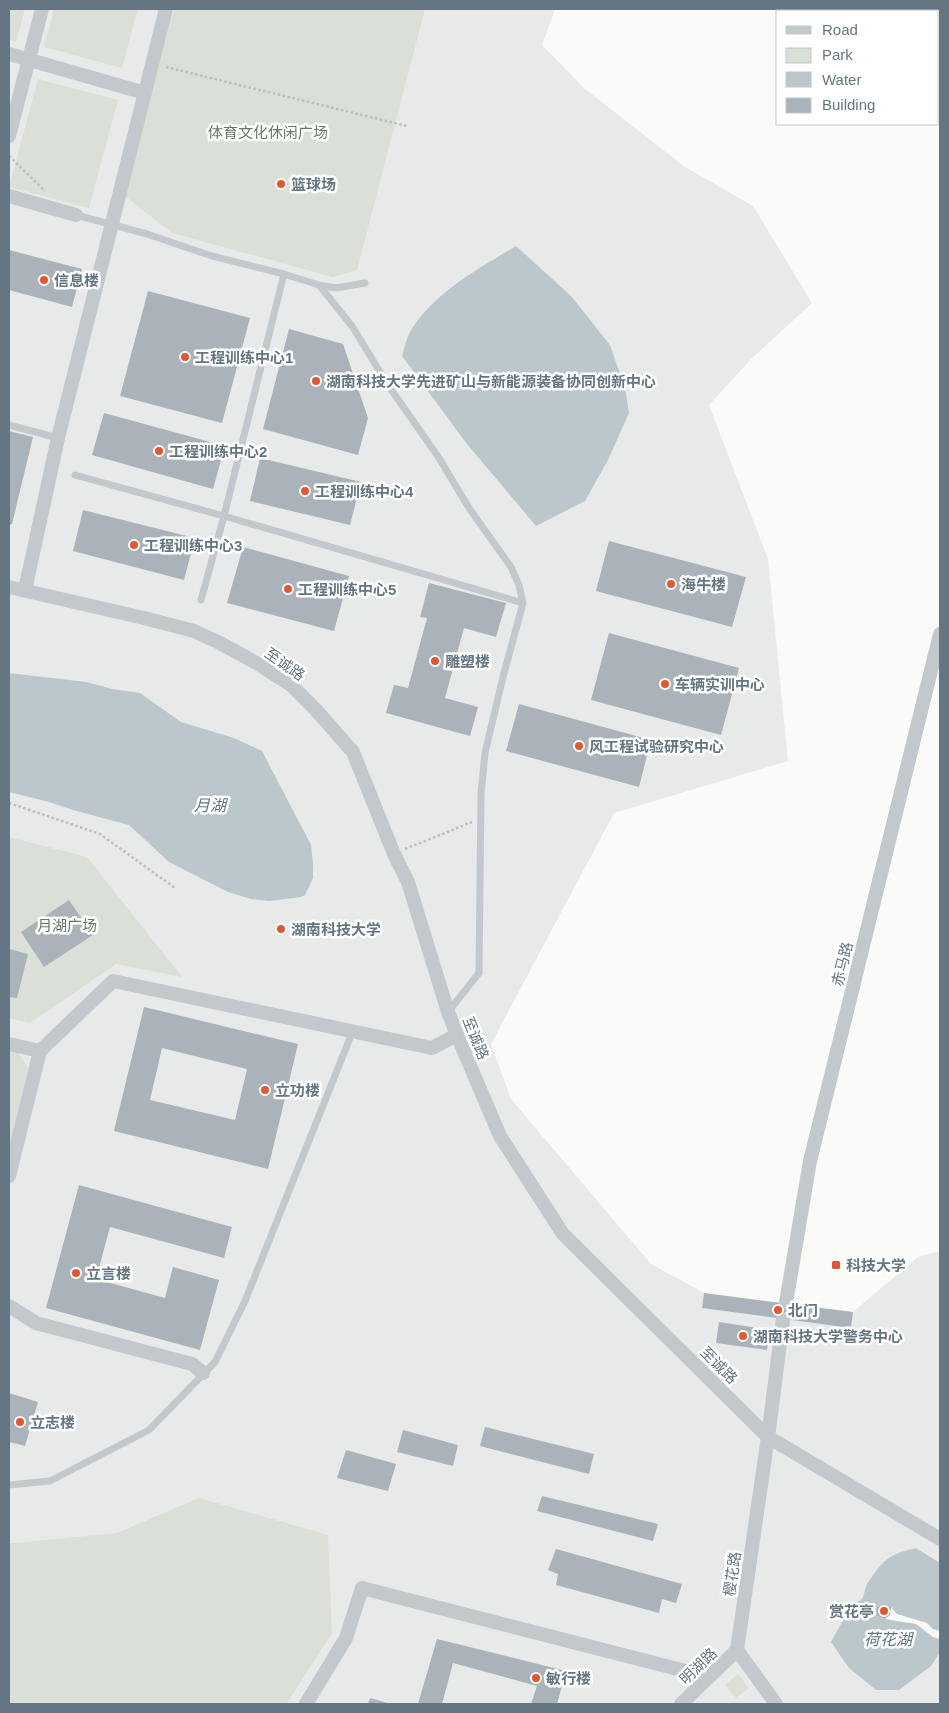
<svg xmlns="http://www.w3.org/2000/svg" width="949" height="1713" font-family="Helvetica,'Noto Sans SC',sans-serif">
	<rect width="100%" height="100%" fill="#fafaf8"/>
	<path fill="#e8e9e9" d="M9 9H555L542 45 585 89 685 167 753 206 812 303 751 359 709 405 768 559 788 761 614 813 491 1044 511 1099 651 1264 704 1293 702 1308 851 1328 853 1312 918 1257 940 1251V1704H9Z"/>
	<path fill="#dadfd7" d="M9 9H25L16 42 9 40Z
		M54 9H138L122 68 44 47Z
		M174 9H425L357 270 333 277 172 233 125 196Z
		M38 79 118 100 89 208 9 187Z
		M9 837 87 857 182 977 116 964 30 1023 9 1018Z
		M9 1050 18 1052 28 1068 9 1147Z
		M199 1498 328 1535 332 1633 287 1703 285 1704H9V1543H17L117 1533Z
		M738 1674 749 1688 736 1698 725 1685Z"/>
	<path fill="#bbc7cb" d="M516 246 571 296 610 345 625 388 629 413 608 460 585 501 536 526 467 444 402 356C404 349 406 341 409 334 431 294 478 269 516 246Z
		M9 673 86 682 112 689 140 693 181 722 234 738 262 751 311 845 313 864V878L305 895 301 897 269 901 251 899 228 892 169 862 129 825 73 810 49 802 9 792Z
		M916 1548 940 1563V1652L931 1666 899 1690H876L849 1668 831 1642 852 1604C867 1599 862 1596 867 1584 869 1580 872 1577 874 1574 887 1556 895 1553 916 1548Z"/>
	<path fill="#fafaf8" d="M884 1604 891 1607 897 1614 927 1623 933 1629 940 1631V1639L933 1637 916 1624 885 1619 877 1616V1607Z"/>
	<path fill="#aab3b9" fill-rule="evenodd" d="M9 250 82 269 72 307 9 290Z
		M148 291 250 318 222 423 120 396Z
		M289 329 343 344 368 418 358 455 263 429Z
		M104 413 225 446 213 489 92 455Z
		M9 431 33 437 12 524 9 525Z
		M260 458 361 482 350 525 250 501Z
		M83 510 195 538 184 580 73 551Z
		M609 541 746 577 732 627 596 591Z
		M243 547 349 576 334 631 227 603Z
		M429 583 506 603 496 637 464 628 445 698 478 707 470 736 386 713 394 685 408 688 427 618 420 617Z
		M609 633 739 668 721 735 591 700Z
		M519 704 651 740 639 787 506 751Z
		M69 900 93 935 44 967 21 932Z
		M9 949 28 954 17 998 9 997Z
		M144 1007 298 1044 268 1169 114 1131ZM162 1048 247 1069 235 1120 150 1100Z
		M79 1185 232 1227 224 1258 110 1227 96 1279 165 1298 173 1267 219 1280 200 1350 46 1308Z
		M704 1293 853 1312 851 1328 702 1308Z
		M719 1322 770 1330 767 1350 716 1343Z
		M9 1393 38 1402 25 1446 9 1442Z
		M485 1427 594 1454 589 1474 480 1446Z
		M403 1430 458 1445 453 1466 397 1452Z
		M346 1450 396 1464 388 1491 337 1478Z
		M542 1496 658 1524 653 1541 537 1511Z
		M556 1549 682 1584 676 1603 662 1599 659 1613 556 1585 558 1574 548 1570Z
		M884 1604 891 1607 890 1615 885 1619 877 1616V1607Z
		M437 1639 566 1671 557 1704H531L537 1686 453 1663 442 1704H418Z
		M370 1698 391 1704H368Z"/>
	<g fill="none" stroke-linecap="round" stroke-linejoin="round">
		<path stroke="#bbbfc2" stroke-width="2.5" stroke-dasharray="2.5 2.5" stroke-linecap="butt" d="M166 67 407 126
			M9 156 45 191
			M9 803 100 834 175 888
			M405 849 472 822"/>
		<path stroke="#c3c8cc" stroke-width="7" d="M76 215 147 234 212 256 284 274 319 285 352 326 388 385 439 458 469 508 511 567 519 585 523 603 503 677 485 753 481 794 479 973 448 1012
			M319 285 336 288 365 283
			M9 425 58 438
			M75 475 224 516 523 603
			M201 600 224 516 284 274
			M9 1485 50 1481 149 1430 215 1362 245 1301 352 1033"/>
		<path stroke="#c3c8cc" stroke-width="14" d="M9 54 145 93
			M9 136 42 9
			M9 196 76 215
			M9 587 148 619 194 631 220 643 260 665 291 685 316 710 353 752 394 854 408 882 448 1012 457 1035 500 1136 563 1234 768 1437 940 1539
			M25 590 58 438 166 9
			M9 1044 40 1051 113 981 432 1048 457 1035
			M9 1176 40 1051
			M786 1303 810 1161 940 634
			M9 1306 36 1323 192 1364 203 1373
			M306 1704 346 1638 362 1588 709 1677
			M681 1704 737 1650
			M776 1704 737 1650 768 1437 783 1319"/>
	</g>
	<g fill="#e4572e" stroke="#fff" stroke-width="2">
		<circle cx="281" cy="184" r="5"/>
		<circle cx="44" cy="280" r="5"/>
		<circle cx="185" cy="357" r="5"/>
		<circle cx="316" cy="381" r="5"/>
		<circle cx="159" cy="451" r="5"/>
		<circle cx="305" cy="491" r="5"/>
		<circle cx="134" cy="545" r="5"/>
		<circle cx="671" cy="584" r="5"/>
		<circle cx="288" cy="589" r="5"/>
		<circle cx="435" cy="661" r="5"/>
		<circle cx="665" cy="684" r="5"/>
		<circle cx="579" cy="746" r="5"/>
		<circle cx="281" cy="929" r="5"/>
		<circle cx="265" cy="1090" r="5"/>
		<rect x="831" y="1260" width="10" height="10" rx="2.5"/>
		<circle cx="76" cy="1273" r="5"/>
		<circle cx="778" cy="1310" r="5"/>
		<circle cx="743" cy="1336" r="5"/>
		<circle cx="20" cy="1422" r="5"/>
		<circle cx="884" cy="1611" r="5"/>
		<circle cx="536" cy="1678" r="5"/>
	</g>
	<g text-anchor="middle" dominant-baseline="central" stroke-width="5" stroke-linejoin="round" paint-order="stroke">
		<g font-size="15" fill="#687a64" stroke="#fff">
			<text x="268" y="132">体育文化休闲广场</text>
			<text x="67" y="925">月湖广场</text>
		</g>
		<g font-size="15" font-weight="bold" fill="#657683" stroke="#fff" text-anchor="start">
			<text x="291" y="184">篮球场</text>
			<text x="54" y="280">信息楼</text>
			<text x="195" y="357">工程训练中心1</text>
			<text x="326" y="381">湖南科技大学先进矿山与新能源装备协同创新中心</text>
			<text x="169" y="451">工程训练中心2</text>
			<text x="315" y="491">工程训练中心4</text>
			<text x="144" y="545">工程训练中心3</text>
			<text x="681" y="584">海牛楼</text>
			<text x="298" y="589">工程训练中心5</text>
			<text x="445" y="661">雕塑楼</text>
			<text x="675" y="684">车辆实训中心</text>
			<text x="589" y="746">风工程试验研究中心</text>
			<text x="291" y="929">湖南科技大学</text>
			<text x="275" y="1090">立功楼</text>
			<text x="846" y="1265">科技大学</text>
			<text x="86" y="1273">立言楼</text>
			<text x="788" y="1310">北门</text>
			<text x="753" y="1336">湖南科技大学警务中心</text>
			<text x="30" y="1422">立志楼</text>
			<text x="874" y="1611" text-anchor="end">赏花亭</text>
			<text x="546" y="1678">敏行楼</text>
		</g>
		<g font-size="15" fill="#657683" stroke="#fff">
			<text transform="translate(285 664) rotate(35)">至诚路</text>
			<text transform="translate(842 964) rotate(-76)">赤马路</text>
			<text transform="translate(476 1038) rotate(68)">至诚路</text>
			<text transform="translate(719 1365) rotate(45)">至诚路</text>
			<text transform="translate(732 1574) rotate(-82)">樱花路</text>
			<text transform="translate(698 1666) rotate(-44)">明湖路</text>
		</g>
		<g font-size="16" font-style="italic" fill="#60757c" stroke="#fff">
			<text x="210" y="805">月湖</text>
			<text x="888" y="1639">荷花湖</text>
		</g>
	</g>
	<rect width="949" height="1713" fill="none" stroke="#657683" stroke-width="20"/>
	<rect x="776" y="10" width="162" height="115" fill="#ffffff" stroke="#c1c8cd"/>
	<rect x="786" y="26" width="25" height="8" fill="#c3c8cc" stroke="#c1c8cd"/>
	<text x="822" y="35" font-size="15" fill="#657683">Road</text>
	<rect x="786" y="48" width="25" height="15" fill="#dadfd7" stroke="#c1c8cd"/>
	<text x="822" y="60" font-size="15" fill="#657683">Park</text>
	<rect x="786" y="72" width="25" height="15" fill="#bbc7cb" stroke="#c1c8cd"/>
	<text x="822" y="85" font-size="15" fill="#657683">Water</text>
	<rect x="786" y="98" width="25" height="15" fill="#aab3b9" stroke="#c1c8cd"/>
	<text x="822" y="110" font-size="15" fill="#657683">Building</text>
</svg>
